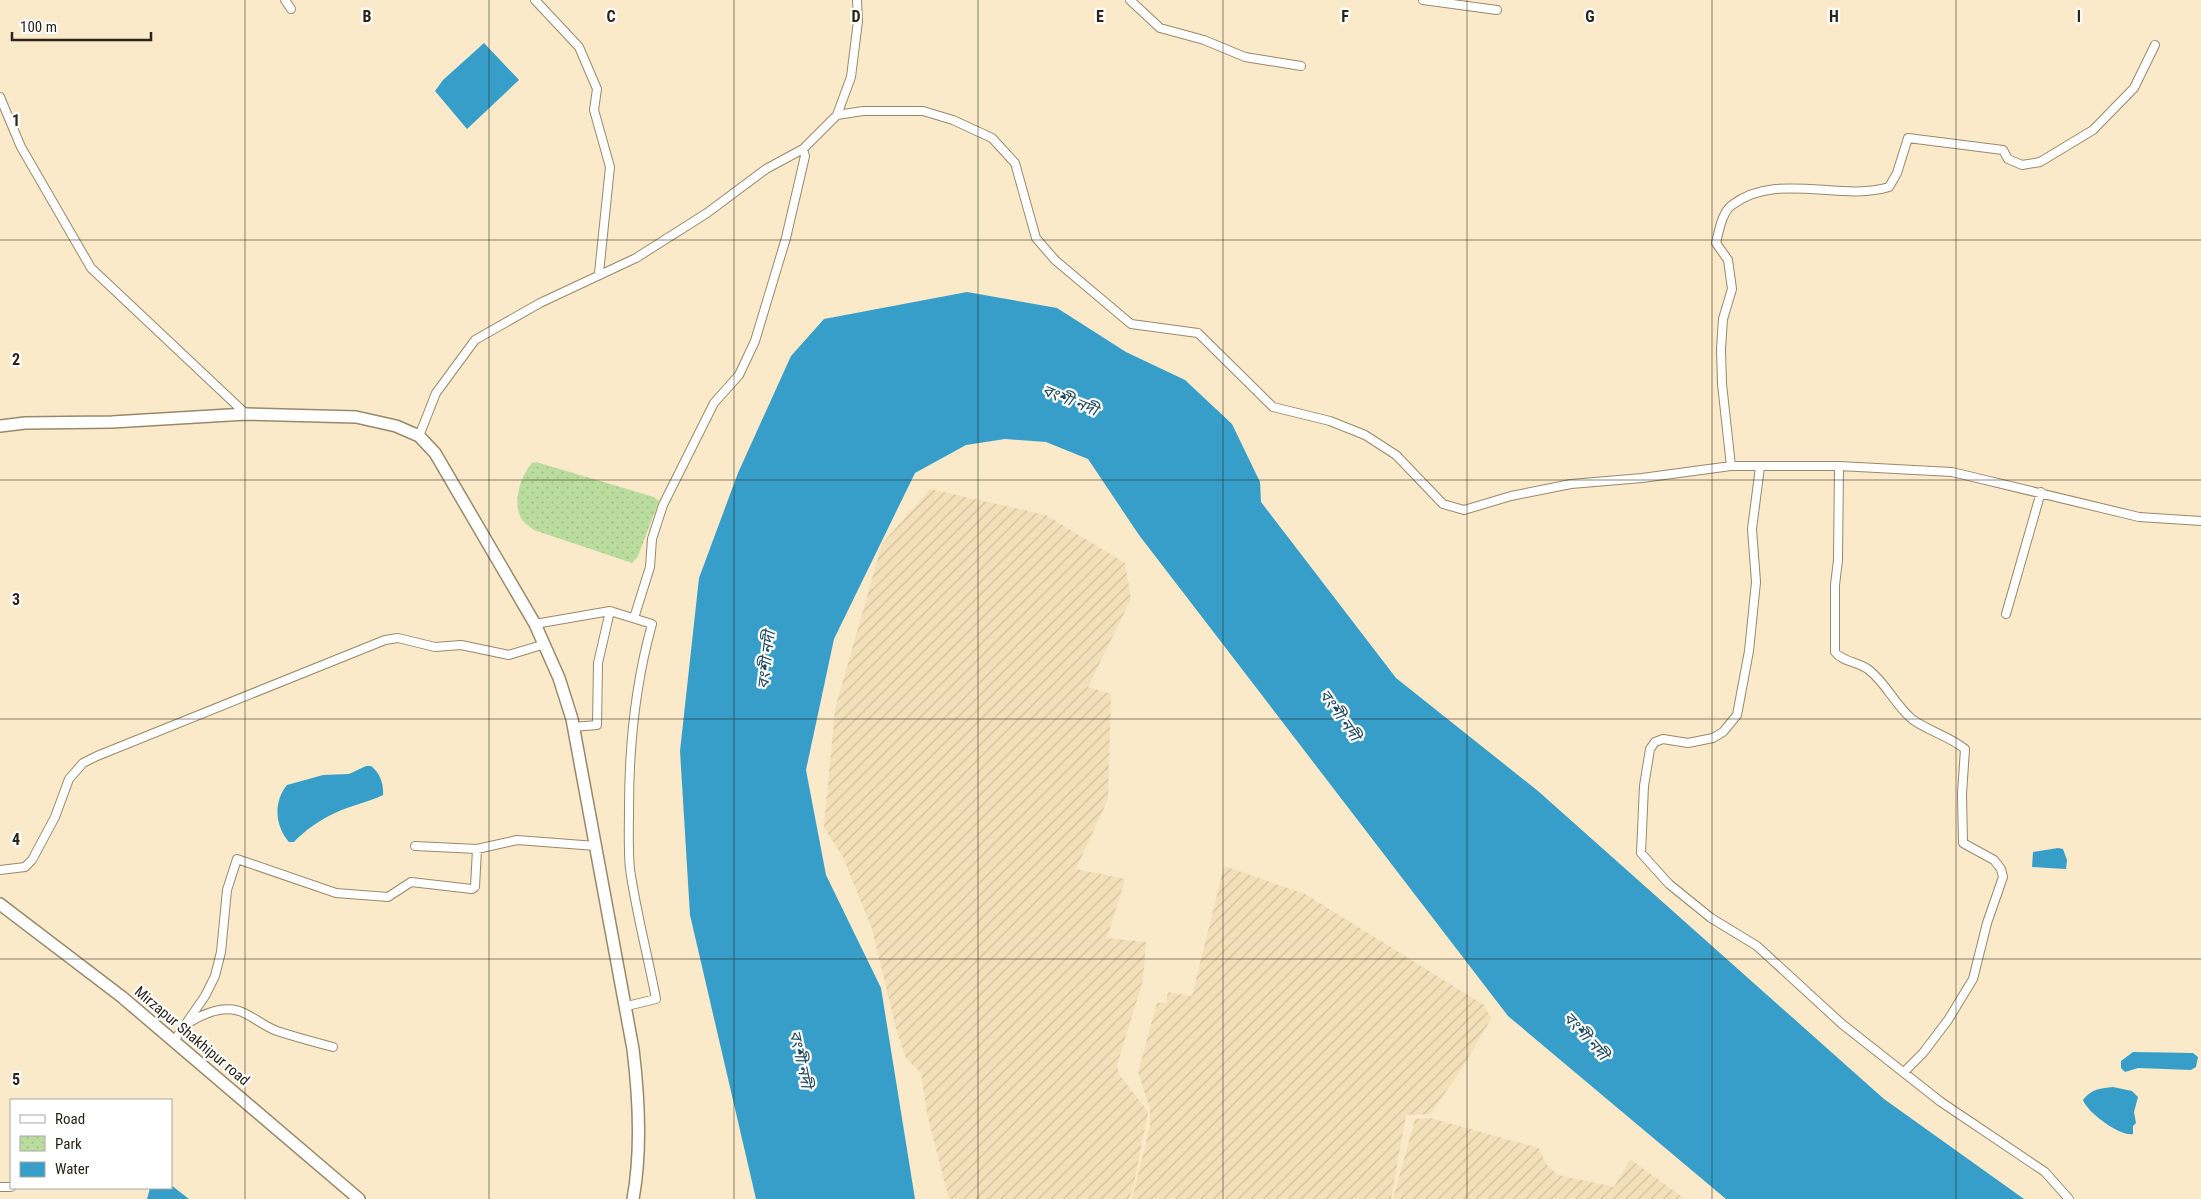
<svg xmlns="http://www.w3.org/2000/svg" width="2201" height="1199" font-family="'Roboto Condensed','Noto Sans Bengali',sans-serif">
	<defs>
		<pattern id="industrial-furrows" width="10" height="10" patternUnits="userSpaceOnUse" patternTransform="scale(1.25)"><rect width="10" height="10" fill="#f4e0b8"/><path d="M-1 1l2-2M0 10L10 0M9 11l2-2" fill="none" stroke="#d1c09e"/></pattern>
		<pattern id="park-dots" width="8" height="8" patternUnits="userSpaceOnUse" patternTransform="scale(1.25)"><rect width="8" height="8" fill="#badd9e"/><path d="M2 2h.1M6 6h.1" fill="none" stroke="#a0be88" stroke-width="1.8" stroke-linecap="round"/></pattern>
	</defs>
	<rect width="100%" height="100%" fill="#faeac9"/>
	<path fill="url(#industrial-furrows)" d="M930 489 1046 515 1125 563 1131 599 1088 687 1111 694 1108 799 1076 869 1125 879 1107 938 1146 942 1143 980 1117 1065 1119 1074 1148 1112 1133 1188 1129 1199H949L927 1114 921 1073 906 1058 896 1028 872 929 843 857 824 828 835 709 882 544Z
		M1224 866 1305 894 1484 1005 1491 1019 1459 1073 1430 1114 1406 1115 1391 1199H1132L1150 1126V1109L1138 1072 1157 1003H1166L1168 992 1192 996Z
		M1430 1118 1539 1148 1545 1163 1558 1175 1614 1187 1630 1159 1685 1199H1393L1415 1119Z"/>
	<path fill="url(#park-dots)" d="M536 462 654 497 659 501 638 556 632 563 534 530C529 526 522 522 520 516 513 500 521 475 532 463Z"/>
	<path fill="#379eca" d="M484 43 519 80 467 129 435 91 443 80Z
		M967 292 1057 308 1126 352 1185 380 1232 424 1260 482 1261 502 1396 678 1538 791 1884 1099 2024 1199H1726L1508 1016 1139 535 1088 459 1046 442 1005 439 966 445 915 473 834 639 806 770 826 875 881 988 915 1199H756L690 915 680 751 699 578 738 473 791 356 824 319Z
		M366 766H371C380 773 384 784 383 795 367 803 351 805 335 813 321 819 304 831 294 842H289C275 826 273 802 287 785L323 775 349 774Z
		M2058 848 2063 849 2067 860 2066 869 2032 867 2033 852Z
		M2133 1052 2193 1053 2198 1057 2196 1067 2191 1070 2138 1068 2125 1072 2121 1068V1061Z
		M2113 1087 2132 1091 2138 1097 2134 1112 2136 1123 2133 1126V1134C2120 1137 2087 1112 2083 1100 2091 1089 2101 1088 2113 1087Z
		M171 1185 189 1199H147L150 1188H171Z"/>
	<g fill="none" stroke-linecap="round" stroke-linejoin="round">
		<defs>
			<path id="street" d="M285 0 291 9
				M535 0 579 47 597 89 594 110 610 167 599 273
				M1130 0 1160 28 1204 40 1245 57 1301 66
				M1423 0 1497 10
				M0 97 21 147 91 268 246 414
				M837 115 863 111H923L953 120 992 138 1015 163 1036 238 1055 260 1131 324 1198 333 1273 407 1330 421 1365 435 1396 455 1443 504 1464 510 1511 496 1571 484 1642 478 1731 466H1839L1952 472 2139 517 2201 521
				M419 436 436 393 475 340 540 303 636 258 707 213 766 169 803 149 837 115 851 77 858 21 857 0
				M1731 466 1722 384 1721 349 1723 319 1732 289 1728 260 1716 243C1719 231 1722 212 1732 205 1777 171 1840 202 1889 187L1897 173 1908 138 2003 150 2008 159 2022 165 2040 162 2093 130 2134 88 2155 45
				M1839 466 1838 560 1835 585V652C1843 662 1859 662 1869 670 1886 683 1895 705 1912 719 1926 730 1949 736 1965 749L1962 794 1963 843 1994 860 2001 869 2003 877 1987 923 1973 979 1948 1020 1923 1053 1904 1072
				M1760 467 1752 529 1756 582 1749 651 1737 715 1723 732 1713 738 1688 743 1663 739 1655 742 1650 749 1644 786 1641 853 1669 884 1711 918 1757 946 1842 1024 1941 1102 2045 1172 2069 1199
				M610 611 652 624C635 685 629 745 629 808 629 828 628 849 630 869 636 912 648 956 656 999L627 1006
				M2006 614 2041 492
				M634 618 650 567 652 539 663 505 714 403 739 375 755 341 786 238 805 156 803 149
				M535 624 610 611 598 663 597 725 573 727
				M415 846 477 849 517 840 596 846
				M0 870 25 867 32 860 55 817 69 779 83 763 97 756 385 640 398 638 435 647 461 645 509 655 545 644
				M187 1024C204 1013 226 1003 246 1014 256 1019 266 1027 277 1031 295 1037 314 1042 333 1047
				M174 1041 205 996 215 976 221 952 227 890 237 859 336 893 388 897 411 882 472 889 475 887 477 849
				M0 1187H11"/>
			<path id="secondary" d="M0 426 25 423 112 422 246 414 356 417 396 426 419 436 435 453 535 624 559 678 572 719 633 1049C639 1098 642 1150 633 1199
				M0 904 122 997 359 1199"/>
		</defs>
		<use href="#street" stroke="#98896b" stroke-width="10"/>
		<use href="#secondary" stroke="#98896b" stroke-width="14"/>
		<use href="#street" stroke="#fff" stroke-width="8"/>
		<use href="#secondary" stroke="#fff" stroke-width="11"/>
	</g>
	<path fill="none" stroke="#2b2519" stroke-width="1" stroke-opacity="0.55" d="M245 0V1199M489 0V1199M734 0V1199M978 0V1199M1223 0V1199M1467 0V1199M1712 0V1199M1956 0V1199M0 240H2201M0 480H2201M0 719H2201M0 959H2201"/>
	<g text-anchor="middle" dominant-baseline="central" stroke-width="4.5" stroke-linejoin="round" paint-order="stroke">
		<g font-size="15" fill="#2b2519" stroke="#fff">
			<text transform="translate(192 1036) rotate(40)">Mirzapur Shakhipur road</text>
		</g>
		<g font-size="16" font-style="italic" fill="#1f495c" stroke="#fff">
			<text transform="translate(1070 400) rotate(22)">বংশী নদী</text>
			<text transform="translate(766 660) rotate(-83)">বংশী নদী</text>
			<text transform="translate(1340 715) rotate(55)">বংশী নদী</text>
			<text transform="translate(1586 1036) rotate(48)">বংশী নদী</text>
			<text transform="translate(801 1059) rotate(78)">বংশী নদী</text>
		</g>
	</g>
	<g font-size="16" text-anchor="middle" font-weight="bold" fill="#2b2519" stroke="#fff" stroke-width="4.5" stroke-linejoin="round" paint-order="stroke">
		<text x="367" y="22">B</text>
		<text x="611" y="22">C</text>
		<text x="856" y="22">D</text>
		<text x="1100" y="22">E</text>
		<text x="1345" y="22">F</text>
		<text x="1590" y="22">G</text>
		<text x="1834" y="22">H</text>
		<text x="2079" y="22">I</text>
		<text x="16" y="126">1</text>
		<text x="16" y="365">2</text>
		<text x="16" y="605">3</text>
		<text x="16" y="845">4</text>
		<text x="16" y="1085">5</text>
	</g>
	<rect x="10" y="1099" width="162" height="90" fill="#ffffff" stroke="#aaa8a3"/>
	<rect x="20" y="1115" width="25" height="8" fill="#ffffff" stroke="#aaa8a3"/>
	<text x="55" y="1124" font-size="15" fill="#2b2519">Road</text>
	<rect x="20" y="1136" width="25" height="15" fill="url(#park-dots)" stroke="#aaa8a3"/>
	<text x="55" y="1149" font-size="15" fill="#2b2519">Park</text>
	<rect x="20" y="1162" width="25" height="15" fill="#379eca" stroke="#aaa8a3"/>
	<text x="55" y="1174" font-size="15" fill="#2b2519">Water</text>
	<path d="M12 32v8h139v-8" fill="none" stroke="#2b2519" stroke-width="2.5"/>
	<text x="20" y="32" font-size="15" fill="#2b2519" stroke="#ffffff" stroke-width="4" paint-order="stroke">100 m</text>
</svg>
